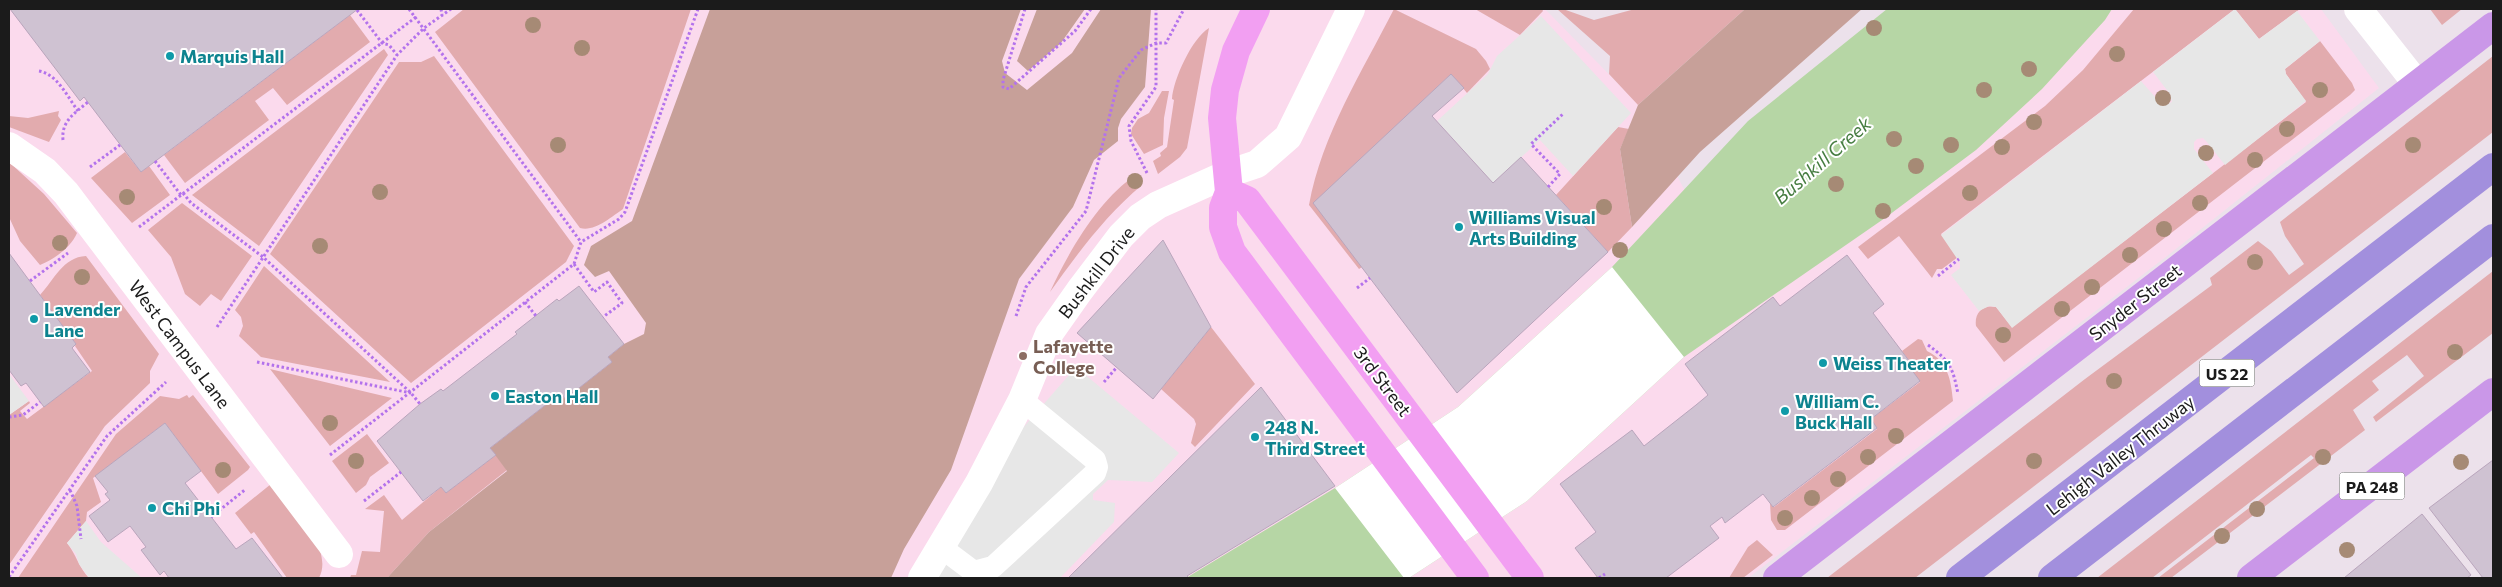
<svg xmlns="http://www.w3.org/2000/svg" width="2502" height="587" font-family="Commissioner,sans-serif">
	<rect width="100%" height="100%" fill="#ece1eb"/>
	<path fill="#fbdaed" d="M9 9H1545L1641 107 1707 233 1960 9H2321L2379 88 2167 256 1748 578H9Z"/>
	<path fill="#e2abae" d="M464 9H691L623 209C611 217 595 232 580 228L435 32Z
		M1394 9 1476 49 1486 61 1490 69 1467 93 1451 74 1314 203 1362 267 1359 269 1309 205C1322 134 1362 72 1394 9Z
		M1475 9H1542L1543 11 1520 35Z
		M1557 9H1563L1594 20 1635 9H1745L1638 105 1609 74 1610 56Z
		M2134 9H2300L2259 39 2235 9 1941 234 1958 257 1942 269H1937L1932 278 1899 236 1868 259 1858 247 2045 106 2083 70Z
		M2430 9H2462L2442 25Z
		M350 15 370 42 287 105 273 88 255 101 269 120 185 183 164 155Z
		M1209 28 1187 148 1180 157 1158 174 1153 161 1161 156 1160 153 1167 147 1174 100 1172 99C1173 80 1192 38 1209 28Z
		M2320 41 2352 83 2355 90 2350 95 2004 362 1976 326C1974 313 1983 304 1996 307L2012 327 2306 102 2286 74 2285 69Z
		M384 49 388 55 259 246 192 195Z
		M434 56 574 246 566 262 411 383 270 254 399 62H421Z
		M2493 56V132L1915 578H1827L2085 379 2212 285 2210 278 2258 241 2271 251 2289 275 2304 264 2285 236 2280 222Z
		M1162 91H1169L1164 118 1163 145 1144 154 1131 134 1132 128 1138 119 1149 113Z
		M59 111 58 116 61 120 49 142 9 127V116L28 118Z
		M1618 127 1629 129 1620 149 1632 227 1608 252 1556 195Z
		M125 152 141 172 149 166 170 195 132 223 91 178Z
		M9 162 44 194 77 233C71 247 55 259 40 265L20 241 9 217Z
		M1137 174 1142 185C1105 216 1078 253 1050 292 1069 251 1099 199 1137 174Z
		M182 203 252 256 221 301 211 294 200 306 185 294 171 257 148 230Z
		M86 256 159 354 150 371V383L105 426 9 565V415L29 401 30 403 20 411 27 419 92 371 75 346 76 344 40 295C54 280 63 257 86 256Z
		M264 266 390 382 261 357 239 336 243 326 241 317 235 310Z
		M2493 271V333L2376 422 2373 417 2424 376 2407 355 2372 381 2379 390 2353 410 2365 430 2171 578H2158L2314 458 2311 455 2152 578H2097Z
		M1211 327 1255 384 1195 447 1191 443 1196 424 1194 419 1161 389Z
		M1918 339 1922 340 1927 351C1948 361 1951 380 1953 401L1785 530H1777L1771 520 1770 503 1774 507 1877 429 1871 419 1920 382 1911 369 1913 366 1902 351Z
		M270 369 392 398 330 446Z
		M187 395 189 398 193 395 250 467 248 470 218 494 165 423 93 478 101 502 87 512 86 521 67 543C76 554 79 568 89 578H18L116 434 160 396 179 399Z
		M367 434 389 463 370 477 366 485 356 493 332 461Z
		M496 455 507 470 429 532 387 578H350L351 575H356L362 551 380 552 384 511 365 509 384 495 402 520 441 487 446 493Z
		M271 484C290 508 335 547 319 578H287L254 532 251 534 235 513Z
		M1757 540 1773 555 1743 578H1729L1748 547Z"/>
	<path fill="#c7a099" d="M710 9H1021L1002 61 1005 73 1027 90 1072 53 1101 9H1151L1145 87 1121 119 1118 128V141L1094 160 1073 207 1019 279 951 470 904 549 891 578H387L429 532 507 471 490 448 561 393 566 398 612 362 608 357 624 344 644 334 646 323 609 271 595 277 584 265 591 246 632 221Z
		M1037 9H1085L1061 43 1028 71 1017 61Z
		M1745 9H1862L1700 152 1632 227 1620 149 1638 105Z"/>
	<path fill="#e7e7e7" d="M2235 9 2259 39 2297 11 2320 41 2285 69 2286 74 2306 101 2225 165 2206 141 2203 138 2197 139 2194 142V149L2213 173 2012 328 1996 307 1989 306 1979 311 1951 275 1960 268V263L1941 235 2141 81 2163 106 2172 102 2170 94 2153 72Z
		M1541 16 1631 113 1573 176 1540 140 1493 183 1437 121 1488 74 1497 56Z
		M1076 367 1179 453 1152 482 1108 480 1093 494V500L1115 503 1114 522 1060 578H934L1008 445Z
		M9 374 29 401 9 415Z
		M86 521 101 542 142 578H89L79 564 76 554 67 543Z"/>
	<path fill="#b6d6a5" d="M1887 9H2112L2105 20 2042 89 1976 150 1885 218 1684 357 1527 501 1409 578H1186L1335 488 1458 407 1612 267 1748 121Z"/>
	<path fill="#fff" d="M1612 267 1684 357 1527 501 1409 578H1404L1335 488 1458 407Z"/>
	<path fill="#cfc2d2" stroke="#b9a5bc" d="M10 9H358L141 172 84 97 80 101Z
		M1451 74 1464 88 1432 116 1493 183 1521 157 1608 252 1457 393 1313 203Z
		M1163 240 1211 327 1153 399 1077 333Z
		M9 253 76 344 72 348 90 372 44 407 26 383 21 386 9 370Z
		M1847 255 1884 304 1873 313 1913 366 1911 369 1920 381 1871 419 1877 428 1773 507 1763 494 1725 523 1722 517 1710 526 1719 538 1666 578H1598L1575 548 1596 532 1560 484 1632 430 1644 446 1696 405 1708 395 1685 364 1773 297 1780 306Z
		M579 286 624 344 608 357 612 362 565 399 561 393 490 448 496 455 446 493 441 487 423 501 377 441 420 404 441 389 443 391 517 334 515 332 557 299 559 301Z
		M1261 387 1335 486 1187 576 1189 578H1068Z
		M165 423 201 471 185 483 236 549 252 538 283 578H169L164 571 160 575 141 550 146 547 130 526 108 542 89 516 110 500 105 494 108 492 95 476Z
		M2493 460V578H2483L2429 508Z
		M2422 514 2471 575 2467 578H2344Z"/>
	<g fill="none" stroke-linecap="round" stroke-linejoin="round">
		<path stroke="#b372ec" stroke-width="3" stroke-dasharray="2.5 2.5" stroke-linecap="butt" d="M409 9 581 242
			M441 9 442 15
			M1025 9 1003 80V87L1009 89 1075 31 1091 9
			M357 10 382 43 389 45 397 55
			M39 71C57 74 67 96 78 111
			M63 140C61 121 75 113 88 102
			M155 161 181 195
			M90 167 120 145
			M1147 173 1131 141 1129 126 1156 87V9
			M1548 187 1560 174 1531 144 1564 113
			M183 193 191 203 263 257 411 393 420 404
			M139 227 416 17
			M574 264 594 292 607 282 622 303 603 317
			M1938 276 1959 259
			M30 281 68 253
			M1357 288 1370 278
			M525 302 536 316
			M1016 316 1026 287 1086 211 1119 78 1141 50 1156 43H1166L1184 9
			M217 327 397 55 424 28 451 9
			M1928 345C1950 361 1953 368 1958 394
			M257 362 411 393
			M1104 382 1117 367
			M9 417 23 415 40 402
			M330 455 574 264 581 242 619 219 625 212 698 9
			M70 490 77 506 81 539
			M364 501 401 472
			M211 517 246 489
			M9 577 107 436 166 382
			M1599 578 1605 574"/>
		<path stroke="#fff" stroke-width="22" d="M942 548 974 572 993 567 1095 473 1097 467 1095 460 1022 400"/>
		<path stroke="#fff" stroke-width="28" d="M2358 9 2417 84
			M9 146 45 171 66 193 339 554
			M922 578 979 483 1022 400 1049 334 1080 290 1121 236 1140 217 1158 205 1227 174"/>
		<path stroke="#fff" stroke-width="28" d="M1227 174 1257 164 1288 137 1351 9"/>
		<path stroke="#f29ff2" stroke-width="28" d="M1256 9 1236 51 1225 90 1222 118 1229 192 1223 208V227L1232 252 1475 578
			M1229 192 1247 200 1530 578"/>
		<path stroke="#ca97e8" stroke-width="28" d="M1777 578 2493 26
			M2251 578 2493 392"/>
		<path stroke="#a28fdd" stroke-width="28" d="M1960 578 2493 167
			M2052 578 2493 238"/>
	</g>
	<g fill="#a68a75">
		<circle cx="533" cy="25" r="8"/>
		<circle cx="1874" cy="28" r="8"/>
		<circle cx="582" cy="48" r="8"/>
		<circle cx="2117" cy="54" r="8"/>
		<circle cx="2029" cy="69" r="8"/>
		<circle cx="1984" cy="90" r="8"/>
		<circle cx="2320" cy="90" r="8"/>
		<circle cx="2163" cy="98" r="8"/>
		<circle cx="2034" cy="122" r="8"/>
		<circle cx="2287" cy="129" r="8"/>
		<circle cx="1894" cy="139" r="8"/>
		<circle cx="558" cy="145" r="8"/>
		<circle cx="1951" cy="145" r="8"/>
		<circle cx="2413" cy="145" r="8"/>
		<circle cx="2002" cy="147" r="8"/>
		<circle cx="2206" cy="153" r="8"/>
		<circle cx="2255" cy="160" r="8"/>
		<circle cx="1916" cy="166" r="8"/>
		<circle cx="1135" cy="181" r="8"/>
		<circle cx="1836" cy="184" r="8"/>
		<circle cx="380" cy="192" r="8"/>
		<circle cx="1970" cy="193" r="8"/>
		<circle cx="127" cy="197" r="8"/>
		<circle cx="2200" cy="203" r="8"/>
		<circle cx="1604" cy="207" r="8"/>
		<circle cx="1883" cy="211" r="8"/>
		<circle cx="2164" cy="229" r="8"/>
		<circle cx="60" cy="243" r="8"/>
		<circle cx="320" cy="246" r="8"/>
		<circle cx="1620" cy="250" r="8"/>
		<circle cx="2130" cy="255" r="8"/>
		<circle cx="2255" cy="262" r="8"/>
		<circle cx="82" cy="277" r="8"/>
		<circle cx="2092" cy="287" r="8"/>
		<circle cx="2062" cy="309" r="8"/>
		<circle cx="2003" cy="335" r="8"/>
		<circle cx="2455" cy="352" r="8"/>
		<circle cx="2114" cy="381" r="8"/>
		<circle cx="330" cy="423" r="8"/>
		<circle cx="1896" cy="436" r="8"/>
		<circle cx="1868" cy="457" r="8"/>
		<circle cx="2323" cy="457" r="8"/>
		<circle cx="356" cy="461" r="8"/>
		<circle cx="2034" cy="461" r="8"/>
		<circle cx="2461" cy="462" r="8"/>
		<circle cx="223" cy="470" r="8"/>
		<circle cx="1838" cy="479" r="8"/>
		<circle cx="1812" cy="498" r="8"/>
		<circle cx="2257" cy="509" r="8"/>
		<circle cx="1785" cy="518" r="8"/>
		<circle cx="2222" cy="536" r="8"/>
		<circle cx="2347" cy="550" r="8"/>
	</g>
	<g fill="#0f9aa8" stroke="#fff" stroke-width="2">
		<circle cx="170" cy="56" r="5"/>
		<circle cx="1459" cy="227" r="5"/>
		<circle cx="34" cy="319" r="5"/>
		<circle cx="1823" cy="363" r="5"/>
		<circle cx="495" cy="396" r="5"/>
		<circle cx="1785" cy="411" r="5"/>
		<circle cx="1255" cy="437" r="5"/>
		<circle cx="152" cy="508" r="5"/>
	</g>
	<circle fill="#8d6e63" stroke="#fff" stroke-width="2" cx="1023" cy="356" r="5"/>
	<g text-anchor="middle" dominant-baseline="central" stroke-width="4" stroke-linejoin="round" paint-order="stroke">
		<g fill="#fff" stroke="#5f5f5f" stroke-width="1">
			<rect x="2199.5" y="359.5" width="55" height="27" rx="4"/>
			<rect x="2339.5" y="472.5" width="65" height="27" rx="4"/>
		</g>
		<g font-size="16" font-weight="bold" fill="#1b1b1b">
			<text x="2227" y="373">US 22</text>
			<text x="2372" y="486">PA 248</text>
		</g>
		<g font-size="18" font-weight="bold" fill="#0d838f" stroke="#fff" text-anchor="start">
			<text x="180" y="56">Marquis Hall</text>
			<text x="1469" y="217">Williams Visual<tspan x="1469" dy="21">Arts Building</tspan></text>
			<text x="44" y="309">Lavender<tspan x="44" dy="21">Lane</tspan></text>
			<text x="1833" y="363">Weiss Theater</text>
			<text x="505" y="396">Easton Hall</text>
			<text x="1795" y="401">William C.<tspan x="1795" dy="21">Buck Hall</tspan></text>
			<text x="1265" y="427">248 N.<tspan x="1265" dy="21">Third Street</tspan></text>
			<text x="162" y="508">Chi Phi</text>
		</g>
		<g font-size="18" fill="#1b1b1b" stroke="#fff">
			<text transform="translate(1096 272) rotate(-52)">Bushkill Drive</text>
			<text transform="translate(2135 302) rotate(-38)">Snyder Street</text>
			<text transform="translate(180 344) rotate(53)">West Campus Lane</text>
			<text transform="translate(1383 381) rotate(53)">3rd Street</text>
			<text transform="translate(2120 455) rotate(-38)">Lehigh Valley Thruway</text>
		</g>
		<g font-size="18" font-weight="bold" fill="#785e54" stroke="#fff" text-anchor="start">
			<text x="1033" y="346">Lafayette<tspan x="1033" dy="21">College</tspan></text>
		</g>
		<g font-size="19" font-style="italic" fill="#467d41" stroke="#fff">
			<text transform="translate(1822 160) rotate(-41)">Bushkill Creek</text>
		</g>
	</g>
	<rect width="2502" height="587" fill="none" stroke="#1b1b1b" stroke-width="20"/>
</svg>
